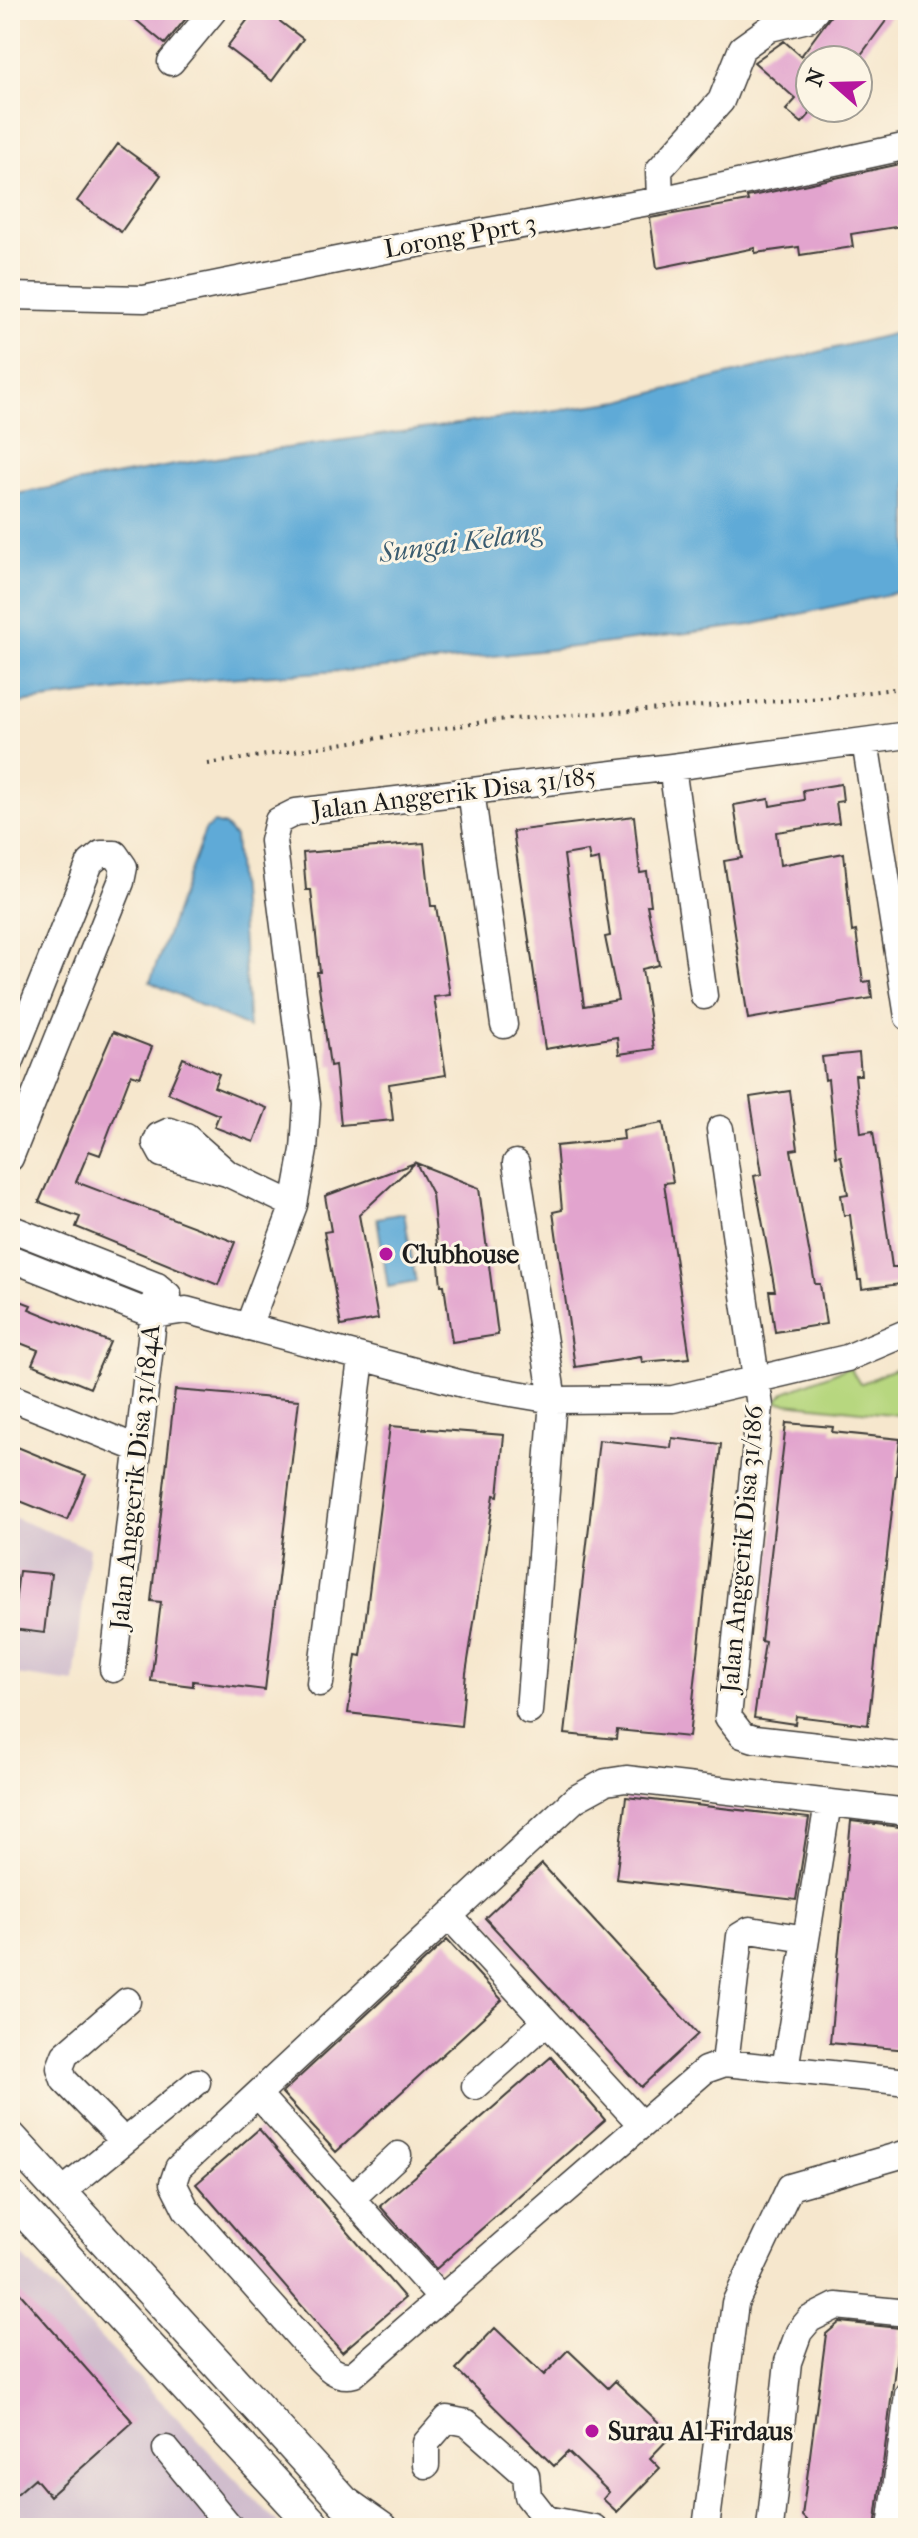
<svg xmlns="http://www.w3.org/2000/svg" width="918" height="2538" font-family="'IM FELL French Canon',serif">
	<rect width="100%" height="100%" fill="#fcf5e5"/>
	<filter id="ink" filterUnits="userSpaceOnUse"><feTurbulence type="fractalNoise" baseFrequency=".0125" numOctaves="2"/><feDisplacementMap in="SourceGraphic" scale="16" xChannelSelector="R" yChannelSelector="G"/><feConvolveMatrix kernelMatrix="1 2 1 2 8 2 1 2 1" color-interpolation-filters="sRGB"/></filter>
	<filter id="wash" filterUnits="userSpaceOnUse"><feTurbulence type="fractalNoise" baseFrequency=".006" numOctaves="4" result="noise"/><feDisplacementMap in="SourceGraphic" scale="32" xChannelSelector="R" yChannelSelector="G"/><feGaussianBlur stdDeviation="1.8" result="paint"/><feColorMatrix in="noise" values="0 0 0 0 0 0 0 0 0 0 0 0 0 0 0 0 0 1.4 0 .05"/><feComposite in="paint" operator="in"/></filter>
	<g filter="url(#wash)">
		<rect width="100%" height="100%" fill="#f6e7cd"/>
		<path fill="#d0bdcd" d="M10 1516 89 1548 74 1683 10 1674Z
			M10 2243 282 2528H10Z"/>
		<path fill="#b7d77f" stroke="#6a7a4e" stroke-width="2" d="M908 1363V1416L776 1402 785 1392 844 1369 850 1368 860 1384Z"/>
		<path fill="#5eaad7" stroke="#3d637a" stroke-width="2" d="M908 330V590L751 625 601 644 375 669 209 679 10 704V495L202 460 621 401Z
			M214 823 225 826 235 837 249 1028 150 982 205 830Z
			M404 1213 416 1282 388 1287 377 1218Z"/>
		<g id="blocks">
			<path fill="#e2a4ce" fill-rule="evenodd" d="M124 10H193L165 44Z
				M255 10H265L303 39 272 81 227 47Z
				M835 10H894L857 60H806L810 64V114L802 123 786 110 796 99 754 62 784 41 801 56Z
				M118 144 161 175 121 232 77 201Z
				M905 163 908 225 851 234 853 247 800 255 799 247 755 253V248L657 268 650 218 748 201 747 197Z
				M841 784 843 801 836 802 839 823 776 832 780 865 844 853 852 932 856 931 863 982 870 981 872 998 748 1019 724 861 742 858 734 805 769 799 770 806 804 800 803 790Z
				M634 816 640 873 647 872 651 905H647L659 965 642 969 654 1049 619 1054 617 1037 545 1049 513 831ZM588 851 590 861 599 859 610 936 605 937 618 1000 584 1006 564 855Z
				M424 843 431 906H436L450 995 434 997 446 1075 389 1084 393 1120 341 1125 335 1065 330 1066 317 972H320L311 890H306L303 853Z
				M113 1032 152 1047 140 1077 131 1074 100 1155 89 1151 76 1182 235 1242 218 1285 76 1227 80 1217 39 1202Z
				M859 1053 861 1075H855L861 1133 873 1131 892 1267H899L901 1284 862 1289 861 1280H858L850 1215H844L841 1195 848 1194 841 1156 836 1157 828 1079 825 1080 822 1057Z
				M183 1058 219 1074 214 1087 267 1108 254 1142 214 1127 219 1115 168 1093Z
				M790 1091 798 1149 791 1150 815 1284H820L826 1324 775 1332 769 1291H775L754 1176 762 1174 750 1097Z
				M663 1123 673 1182 664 1183 690 1358 642 1362 641 1357 575 1367 553 1212 562 1210 556 1146 624 1139 623 1130Z
				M415 1163 359 1215 378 1319 341 1326 324 1232 331 1231 325 1196Z
				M416 1163 479 1188 498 1335 452 1342 444 1285H441L432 1194Z
				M10 1297 31 1305 29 1309 110 1342 90 1388 32 1364 38 1350 10 1339Z
				M175 1390 299 1400 265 1690 193 1681V1686L151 1681 161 1602 151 1601Z
				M786 1423 833 1427 832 1432 900 1439 868 1725 796 1716 795 1724 754 1718 765 1642 761 1641Z
				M390 1426 504 1435 498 1496 494 1495 466 1673 461 1726 348 1713 356 1655 361 1656Z
				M672 1438 721 1444 689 1737 617 1730 616 1739 565 1734 599 1440 671 1448Z
				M10 1444 86 1475 67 1520 10 1497Z
				M19 1571 51 1574 44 1633 12 1629Z
				M626 1797 809 1818 796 1900 616 1879Z
				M851 1821 908 1828V2050L830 2043Z
				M542 1864 698 2034 641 2087 485 1918Z
				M447 1940 502 2000 336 2152 282 2093Z
				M551 2057 605 2120 436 2269 380 2206Z
				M259 2129 405 2298 342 2352 196 2184Z
				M10 2282 133 2422 50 2496 35 2478 10 2500Z
				M840 2322 900 2328 875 2528H814L802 2516 826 2334Z
				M495 2328 544 2375 568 2350 608 2388 615 2381 672 2435 650 2458 660 2468 617 2512 603 2499 609 2492 568 2452 554 2466 456 2369Z"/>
		</g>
	</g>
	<g filter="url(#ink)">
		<use href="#blocks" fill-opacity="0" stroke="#3d3a37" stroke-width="2"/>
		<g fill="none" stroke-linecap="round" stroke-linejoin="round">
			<defs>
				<path id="minor" d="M171 62 214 10
					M660 200 659 170 721 101 742 48 770 28 808 19 816 10
					M10 296 144 299 406 246 660 200 908 146
					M865 741 908 1017
					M672 767 704 996
					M471 791 504 1025
					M10 1063 90 863 101 854H115L124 867 121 882 10 1158
					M720 1129 760 1406 728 1717 742 1735 754 1739 908 1756
					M516 1163 553 1400 529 1711
					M227 1173 186 1137 170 1131 159 1136 156 1143 162 1154 227 1173 294 1205
					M10 1228 157 1286 168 1295
					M10 1258 154 1315 186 1310 470 1386 553 1400 673 1399 847 1358 908 1332
					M248 1327 294 1205 304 1150 307 1104 273 841 278 821 296 812 672 767 908 735
					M10 1397 139 1449
					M113 1669 157 1286
					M320 1683 361 1359
					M908 1812 626 1779 606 1782 575 1799 178 2168 173 2183 186 2209 313 2352C325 2365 336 2379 354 2374L705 2070 725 2063 908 2082
					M450 1917 640 2123
					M725 2063 740 1936 750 1930 806 1939
					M785 2069 828 1803
					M475 2086 545 2023
					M259 2096 440 2297
					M124 2141 64 2080 60 2068 65 2055 127 2001
					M63 2191 197 2082
					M351 2199 398 2155
					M166 2449 231 2528
					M426 2465V2443L447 2419 467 2423 526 2475 528 2496 546 2519 594 2528
					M706 2528 735 2303 790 2187 908 2153
					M770 2528 788 2362 799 2332 810 2319 836 2306 908 2313
					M891 2528 908 2394"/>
				<path id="major" d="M10 2137 344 2502 381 2528
					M10 2196 316 2528"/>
			</defs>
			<use href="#minor" stroke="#3d3a37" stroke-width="29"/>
			<use href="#major" stroke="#3d3a37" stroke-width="35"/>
			<path stroke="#3d3a37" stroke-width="4" stroke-dasharray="2 6" stroke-linecap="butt" d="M208 764 497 720 823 698 908 687"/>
			<use href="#minor" stroke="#fff" stroke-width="26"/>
			<use href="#major" stroke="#fff" stroke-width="32"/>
		</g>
	</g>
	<g fill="#b5179e" stroke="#fcf5e5" stroke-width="3">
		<circle cx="386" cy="1254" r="8"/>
		<circle cx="592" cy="2431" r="8"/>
	</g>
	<g text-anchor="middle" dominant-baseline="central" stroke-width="6" stroke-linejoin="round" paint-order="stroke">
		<g font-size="26" fill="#1c1c1c" stroke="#fcf5e5">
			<text transform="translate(460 236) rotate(-10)">Lorong Pprt 3</text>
			<text transform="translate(454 793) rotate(-7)">Jalan Anggerik Disa 31/185</text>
			<text transform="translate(135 1477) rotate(-84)">Jalan Anggerik Disa 31/184A</text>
			<text transform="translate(742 1549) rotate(-85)">Jalan Anggerik Disa 31/186</text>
		</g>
		<g font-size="26" font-weight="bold" fill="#1c1c1c" stroke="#fcf5e5" text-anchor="start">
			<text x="402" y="1254">Clubhouse</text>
			<text x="608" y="2431">Surau Al-Firdaus</text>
		</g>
		<g font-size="28" font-style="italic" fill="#3a5c70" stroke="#fcf5e5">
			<text transform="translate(460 542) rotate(-8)">Sungai Kelang</text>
		</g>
	</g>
	<rect width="918" height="2538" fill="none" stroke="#fcf5e5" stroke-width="40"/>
	<g transform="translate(834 84) rotate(290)"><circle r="38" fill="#fcf5e5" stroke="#a29e95" stroke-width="2"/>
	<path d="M0-6L14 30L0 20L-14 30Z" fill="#b5179e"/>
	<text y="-12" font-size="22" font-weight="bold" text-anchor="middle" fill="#1c1c1c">N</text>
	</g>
</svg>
